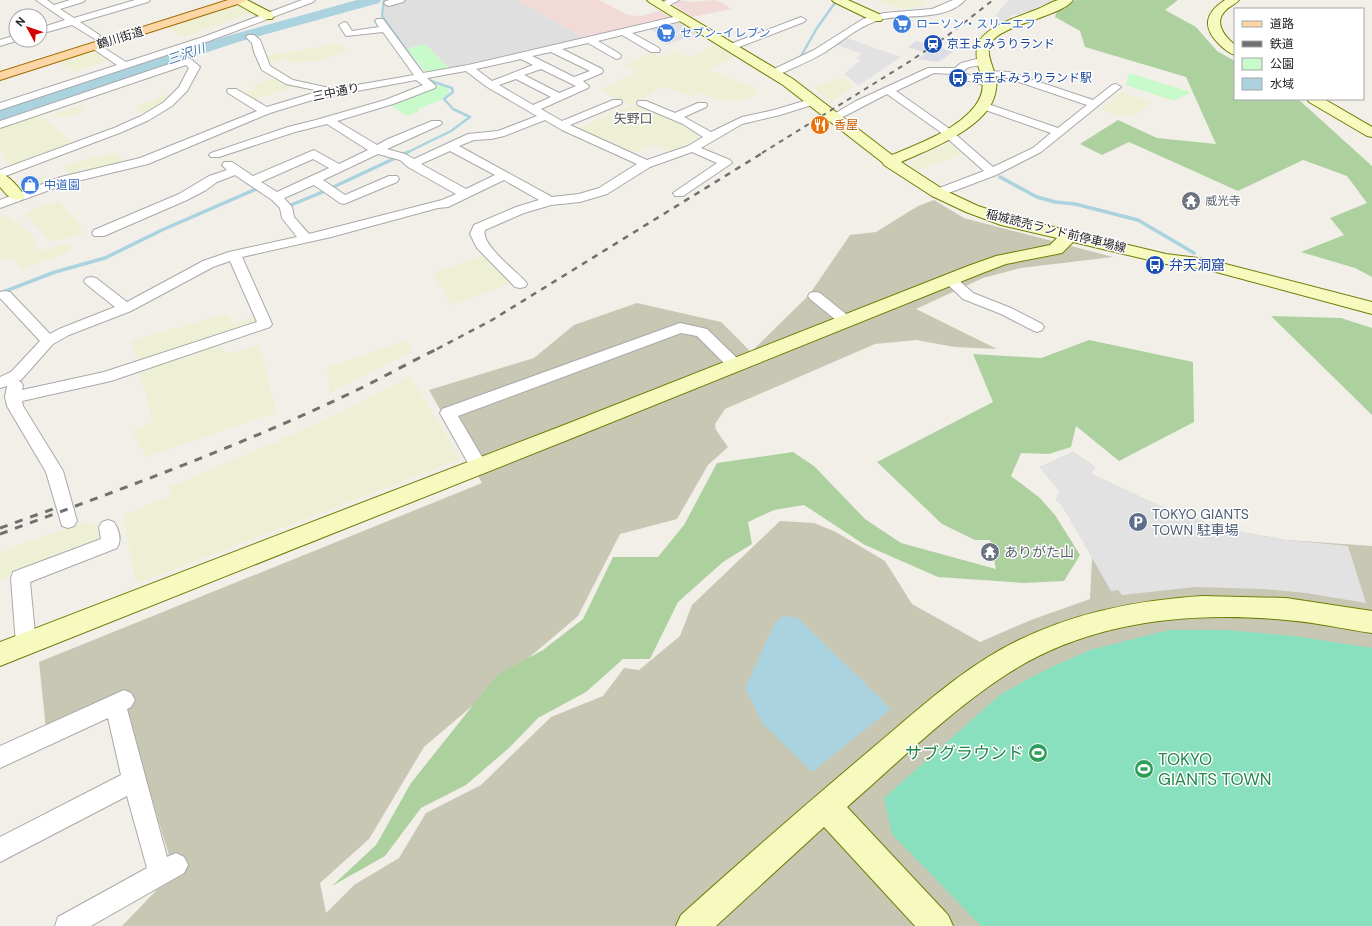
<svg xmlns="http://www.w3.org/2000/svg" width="1372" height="926" font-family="'DM Sans','Noto Sans JP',sans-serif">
	<rect width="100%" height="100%" fill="#f2efe9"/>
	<path fill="#e0dfdf" d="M404 0H517L585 38 449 68 425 44 407 49 383 16 385 5Z"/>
	<path fill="#f2dad9" d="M517 0H599L628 15 640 16 660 11 670 17 646 22 585 38Z
		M678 0 692 2 714 0 725 4 731 9 692 17 677 7 672 3Z"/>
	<path fill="#c7c7b4" d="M934 200 964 218 1113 257 1021 268 983 278 916 309 997 349 955 347 916 340 875 344 725 409 715 424 716 430 728 447 708 465 677 519 620 534 578 616 424 747 369 839 320 883 326 913 354 885 399 858 426 813 481 785 551 717 603 696 624 668 639 670 680 636 692 605 780 521 814 523 836 532 885 561 912 604 980 642 1031 620 1090 599 1092 557 1062 505 1056 500 1060 492 1040 467 1073 452 1095 467 1091 474 1173 512 1235 531 1287 540 1372 546V926H122L174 872 121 697 46 729 39 662 482 483 429 390 534 358 574 325 637 303 721 322 751 352 809 295 850 235 876 232 918 206Z"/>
	<path fill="#eef0d5" d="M881 0H925L923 1 926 5 904 9 878 2Z
		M233 6H238L252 13 184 37 167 27Z
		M334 42 349 51 317 61 292 63 288 59 267 64 264 56 326 46Z
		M715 45 734 57 709 70 751 86 760 93 737 102 730 99 719 101 701 93 694 97 662 86 638 103 630 104 623 102 601 90 637 72 624 66 650 52 661 57 678 52 690 57Z
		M96 50 111 60 74 72 58 62Z
		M843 77 855 86 831 103 813 87Z
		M275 78 298 85 253 100 243 93 256 89 252 85Z
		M1121 92 1151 102 1135 116 1126 113 1121 117 1099 110Z
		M172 93 174 94 162 104 145 114 135 107Z
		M80 105 86 110 64 118 62 116 56 118 52 115Z
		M639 105 688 126 695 131 698 139 668 152 656 144 632 153 599 141 576 129 629 106Z
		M38 114 72 142 10 166 0 151V128Z
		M949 143 954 144 964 154 916 170 911 167V162Z
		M114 152 126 163 89 171 86 168 74 172 75 174 69 175 63 165Z
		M48 175 50 177 42 180 46 184 29 190 25 189 21 184Z
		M59 201 79 224 83 234 53 241 47 239 24 212Z
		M6 215 28 231 41 251 65 244 69 245 70 251 22 269 11 257 0 261V218Z
		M485 255 516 281 452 305 434 277 436 272Z
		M228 313 233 324 257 316 259 321 256 324 138 361 131 341Z
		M406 341 413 351 330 392 327 368Z
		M218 343 226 354 260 345 276 412 146 457 132 431 153 422 139 370Z
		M410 376 461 459 136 584 123 515 172 496 169 487 282 439 351 407Z
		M86 522 94 523 99 539 95 545 0 580V552Z"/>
	<path fill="#add19e" d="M1076 0H1178L1165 10 1196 27 1217 51 1235 61V99H1298L1372 166V277L1355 268 1301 252 1344 235 1330 218 1367 203 1347 176 1303 160 1238 191 1129 142 1102 155 1080 144 1118 120 1157 138 1216 144 1186 77 1085 47 1080 31 1055 17 1057 11Z
		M1271 316 1341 318 1372 328V415Z
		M1089 340 1193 362 1194 422 1119 461 1076 426 1071 447 1049 454 1021 453 1011 476 1040 498 1055 515 1080 555 1064 581 1024 583 938 577 865 545 804 505 774 510 748 522 752 544 723 562 678 602 650 659H623L586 692 538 718 510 747 466 785 421 808 385 856 332 886 376 845 411 783 497 675 543 650 583 619 613 557H658L684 525 717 463 793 452 814 466 865 519 901 543 996 569 990 540H975L942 524 877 462 993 402 973 354 1041 358Z"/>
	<path fill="#c8facc" d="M425 44 449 68 426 72 407 49Z
		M1129 73 1191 92 1174 101 1126 85Z
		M435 86H444L448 89 449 93 441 100 418 109V112L407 116 388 104Z"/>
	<path fill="#88e0be" d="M1169 630H1226L1294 636 1372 648V926H981L892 834 884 798 1001 694 1043 671 1090 650Z"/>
	<path fill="#e2e2e2" d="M1008 0H1054L1029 12 1010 16 1016 19 1005 23 998 20 996 15Z
		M677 21 700 36 689 40 686 38 666 45 661 40 679 34 668 28 654 32 648 27Z
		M844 37 901 57 858 86 844 74 861 60 856 58 862 54 834 44Z
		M1073 452 1095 467 1091 474 1173 512 1235 531 1287 540 1348 546 1366 603 1306 593 1264 589 1195 587 1122 595 1118 590 1111 591 1062 505 1056 500 1060 492 1040 467Z"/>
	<path fill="#dddde8" d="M916 41 931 45 953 52 938 62 918 59 926 53 908 47Z"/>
	<path fill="#aad3df" d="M784 616 798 618 891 709 812 772 762 723 745 688 775 623Z"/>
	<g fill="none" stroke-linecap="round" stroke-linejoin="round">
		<path stroke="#aad3df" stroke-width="2.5" d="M384 0 382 16 425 76 431 81 452 88 453 92 444 99 453 109 470 117 451 131 406 153
			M801 56 817 28 837 0"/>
		<path stroke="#aad3df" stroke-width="3.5" d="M1000 177 1037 197 1055 202 1075 204 1138 220 1194 253
			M291 205 325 191 408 152
			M0 293 55 272 105 258 162 230 256 189 261 191"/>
		<path fill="#aad3df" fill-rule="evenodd" d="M357 0H381L379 3 238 42 0 121V110L227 36Z"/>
		<defs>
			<path id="street" d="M36 0H47L54 5 70 0H85L83 2 60 9 74 18 135 0H150L148 2 80 22 98 34 100 36 98 38 95 39 72 25 40 34V28L65 20Z
				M302 0H315L313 2 209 41 0 110V103L117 65 92 48 90 46 92 44H98L126 62 203 37Z
				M390 0H405L403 2 389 6 386 5 384 3 386 1Z
				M667 0H679L665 8H659L657 6Z
				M953 0H965C946 21 907 14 883 19 859 25 842 42 822 54 808 62 792 68 778 75L774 76 769 73 770 71 814 50 863 19 884 13 932 9Z
				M682 15 687 18 685 20 632 33 659 48 660 50 659 52H651L622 35 598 41 620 54 621 56 620 58 616 59 588 43 562 49 602 69 603 71 602 73 583 81 589 86 588 88 541 109 562 121 613 100H621L622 102 621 104 570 125 647 160 688 146 703 137 683 124 638 105 637 103 638 101H646L675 113 698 103H706L707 105 706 107 684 117 711 132 742 117 774 110 814 98 819 101 818 103 780 115 742 124 701 148 730 160 732 163 683 196H675L673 193 717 163 692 152 650 167 607 194 580 202 551 205 524 213 485 230C480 244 516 271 525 281L527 284 525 287 520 288 515 287 477 248 470 234 474 225 516 207 539 200 504 180 448 207 438 208 331 237 242 257 272 324 270 327 111 381 22 401 23 406 63 471 77 521 74 526 68 528 62 526 46 472 7 406 5 397 7 386 0 388V377L11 372 40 341 0 298V292L5 291 10 292 50 334 59 329 115 307 86 284 84 281 86 278 91 277 96 278 127 302 203 261 229 252 297 237 282 218 280 208 272 200 235 175 217 182 206 190 187 200 104 236H94L92 233 94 230 179 194 209 176 227 170 222 165 224 162H232L253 176 314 150 339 164 368 150 327 124 295 132 219 157H211L209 155 211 153 288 127 316 120 385 100 423 85 416 80 319 98 270 113 148 164 69 183 0 208V200L61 177 140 158 257 111 228 93 227 91 228 89H236L267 107 320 91 286 84 262 70 254 52 252 43 246 37 248 35H254L260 40 270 66 293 80 334 89 414 75 383 32 346 36 339 25 344 22 347 23 352 31 379 27 375 21 377 19H383L423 73 468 65ZM551 52 590 71 574 77 532 56ZM521 59 533 65 492 81 476 69ZM541 69 576 86 559 93 524 75ZM466 71 487 87 537 116 498 131 468 134 414 159 405 154 387 149 440 125 442 123 440 121H432L388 139 377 145 337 121 393 104 435 88 436 86 427 78ZM516 79 551 97 533 105 499 85ZM545 120 562 130 637 164 599 188 579 194 552 197 459 146 474 140 491 139 504 136ZM450 151 495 175 466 189 421 164ZM378 154 400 160 408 167 456 194 442 200 309 234 294 217 292 207 284 198 314 185 340 203 344 204 397 182 399 179 397 176H389L345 195 323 180ZM313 159 329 168 277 192 261 182ZM230 261 257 322 104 372 22 390 23 386 21 382 18 381 21 380 53 344 69 335 131 311 213 267Z
				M801 17 806 20 804 22 734 49H728L726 47 728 45Z
				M16 35V40H19L0 46V40Z
				M187 58 191 59 200 67 187 91 172 106 149 120 122 132 0 178V170L114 128 141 116 164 102 179 87 189 68 186 65 0 128V121Z
				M977 59H984L989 62C982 69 969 62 962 73L995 82 996 84 995 86 991 87 955 77 952 74 934 73 896 91 947 127 993 167 1033 148 1051 133 980 108 979 106 980 104H988L1058 128 1087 105 1004 77 985 75 984 73 985 71 1009 72 1093 100 1112 85 1116 84 1121 87 1041 152 996 175 938 197 934 196 932 193 934 190 984 171 939 131 887 94 837 120H829L827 118 856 101 928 68H955L961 63Z
				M950 276 955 277 973 293 1011 308 1042 324 1044 327 1042 330 1037 332 1032 330 1001 314 963 299 943 280 945 277Z
				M815 292 820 293 851 318 853 321 851 324 846 326 841 324 810 299 808 296 810 293Z
				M680 323 707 329 740 361 743 365 740 369 735 370 730 369 697 336 681 333 458 416 488 467 485 472 479 473 473 472 440 413 442 409Z
				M108 520 114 522C119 530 122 540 117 548L30 582 36 644 33 650 26 653 19 650 16 644 11 578 13 572 101 539 99 527 102 522Z
				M124 690 131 693 135 700 131 707 127 709 167 857 176 853 184 857 188 865 184 873 91 926H55L58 917 147 868 127 796 0 862V837L121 775 108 718 0 768V746Z"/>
			<path id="secondary" d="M232 0H247L272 13 274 16 272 19H264L234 2Z
				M647 0H661L793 79 892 155C918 144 957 130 975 106 993 82 973 70 977 48 980 27 1021 16 1038 9 1045 6 1051 2 1058 0 1062 0 1068 0 1073 0 1063 15 1011 23 994 39 982 50 994 66 996 79 997 84 996 90 995 94 988 127 929 150 901 162L944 190 978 206 1012 217 1166 254 1206 259 1372 302V314L1205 269 1166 264 1073 242 1062 253 1006 264 980 274 575 437 0 666V642L559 427 968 266 996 256 1050 245 1057 238 1001 225 966 212 932 196 884 165 882 162 783 85 649 2Z
				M832 0H848L881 15 883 18 881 21H873L834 2Z
				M1225 0H1239C1236 4 1230 6 1226 10 1213 22 1224 36 1235 45V55C1229 53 1224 49 1219 44 1202 27 1205 13 1225 0Z
				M1307 99H1324L1372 127V137L1367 136 1309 102Z
				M0 173C10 176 19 188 25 196L23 199C11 202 7 195 0 187Z
				M1203 596 1286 598 1372 611V633C1343 629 1315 622 1286 620 1189 611 1087 621 1004 676 949 712 896 764 847 807L948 915 953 926H915L824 827 716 926H676L681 915C745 857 810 801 876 745 920 708 964 667 1017 641 1076 612 1138 600 1203 596Z"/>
			<path id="primary" d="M228 0H246L244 2 0 80V72Z"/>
		</defs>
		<use href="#street" stroke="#a9a9a9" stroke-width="2"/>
		<use href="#secondary" stroke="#707d05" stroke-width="2"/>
		<use href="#primary" stroke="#a06b00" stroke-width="2"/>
		<use href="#street" fill="#fff" fill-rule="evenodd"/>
		<use href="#secondary" fill="#f7fabf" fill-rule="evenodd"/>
		<use href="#primary" fill="#fcd6a4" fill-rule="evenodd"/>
		<path stroke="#707070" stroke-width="2" stroke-dasharray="5 5" stroke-linecap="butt" d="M762 153 912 60 947 36 993 0"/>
		<path stroke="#707070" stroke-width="2.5" stroke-dasharray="6 6" stroke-linecap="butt" d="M437 349 492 320 764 152"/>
		<path stroke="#707070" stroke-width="3" stroke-dasharray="8 8" stroke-linecap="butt" d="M0 528 53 509
			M0 534C119 490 238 447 353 392 382 378 410 362 439 348"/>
	</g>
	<defs>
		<symbol id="supermarket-disc" viewBox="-11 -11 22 22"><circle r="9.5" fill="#3f7fe0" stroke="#fff"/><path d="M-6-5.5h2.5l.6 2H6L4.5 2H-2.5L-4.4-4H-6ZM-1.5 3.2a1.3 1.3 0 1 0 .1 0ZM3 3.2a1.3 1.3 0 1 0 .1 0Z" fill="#fff"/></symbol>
		<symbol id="station-disc" viewBox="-11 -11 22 22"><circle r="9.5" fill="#1a4fb4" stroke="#fff"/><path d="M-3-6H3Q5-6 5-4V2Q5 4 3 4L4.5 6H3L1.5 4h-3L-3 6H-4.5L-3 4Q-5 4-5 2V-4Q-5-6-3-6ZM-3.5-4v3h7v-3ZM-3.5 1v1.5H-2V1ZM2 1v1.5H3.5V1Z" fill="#fff"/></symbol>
		<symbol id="bus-disc" viewBox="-11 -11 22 22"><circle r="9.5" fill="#1a4fb4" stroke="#fff"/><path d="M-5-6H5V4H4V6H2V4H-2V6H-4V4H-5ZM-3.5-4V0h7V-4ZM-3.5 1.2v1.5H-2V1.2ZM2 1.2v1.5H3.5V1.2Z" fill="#fff"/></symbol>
		<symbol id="restaurant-disc" viewBox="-11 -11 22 22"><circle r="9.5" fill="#e8710a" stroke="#fff"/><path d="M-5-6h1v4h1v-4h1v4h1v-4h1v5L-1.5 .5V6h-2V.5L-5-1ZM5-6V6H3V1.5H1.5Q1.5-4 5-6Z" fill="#fff"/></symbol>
		<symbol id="shop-disc" viewBox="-11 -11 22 22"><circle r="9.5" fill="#3f7fe0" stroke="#fff"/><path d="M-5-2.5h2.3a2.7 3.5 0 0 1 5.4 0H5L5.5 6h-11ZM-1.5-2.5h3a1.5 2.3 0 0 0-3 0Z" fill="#fff"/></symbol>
		<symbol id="temple-disc" viewBox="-11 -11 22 22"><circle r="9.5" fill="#6b7280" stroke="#fff"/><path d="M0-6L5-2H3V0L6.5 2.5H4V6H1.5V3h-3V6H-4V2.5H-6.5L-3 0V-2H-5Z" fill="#fff"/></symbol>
		<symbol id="parking-disc" viewBox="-11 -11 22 22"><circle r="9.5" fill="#5c6f8a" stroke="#fff"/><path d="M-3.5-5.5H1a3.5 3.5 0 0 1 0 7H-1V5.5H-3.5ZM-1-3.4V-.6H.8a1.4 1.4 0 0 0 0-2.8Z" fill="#fff"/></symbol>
		<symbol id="stadium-disc" viewBox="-11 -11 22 22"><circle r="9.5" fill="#2e9e5b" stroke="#fff"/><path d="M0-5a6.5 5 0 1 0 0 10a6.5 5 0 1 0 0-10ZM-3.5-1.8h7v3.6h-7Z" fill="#fff"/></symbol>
	</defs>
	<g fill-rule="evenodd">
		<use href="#supermarket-disc" x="891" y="13" width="22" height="22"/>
		<use href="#supermarket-disc" x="655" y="22" width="22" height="22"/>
		<use href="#station-disc" x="922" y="33" width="22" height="22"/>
		<use href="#bus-disc" x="947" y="67" width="22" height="22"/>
		<use href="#restaurant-disc" x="809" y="114" width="22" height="22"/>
		<use href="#shop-disc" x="19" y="174" width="22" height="22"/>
		<use href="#temple-disc" x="1180" y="190" width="22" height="22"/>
		<use href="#bus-disc" x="1144" y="254" width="22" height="22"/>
		<use href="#parking-disc" x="1127" y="511" width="22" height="22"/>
		<use href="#temple-disc" x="979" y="541" width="22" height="22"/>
		<use href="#stadium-disc" x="1027" y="742" width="22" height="22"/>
		<use href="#stadium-disc" x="1133" y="758" width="22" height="22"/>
	</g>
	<g text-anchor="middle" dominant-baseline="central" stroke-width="3" stroke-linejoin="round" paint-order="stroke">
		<g font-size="12" fill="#366cbe" stroke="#fff" text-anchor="start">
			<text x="916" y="24">ローソン・スリーエフ</text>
			<text x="680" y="33">セブン-イレブン</text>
			<text x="44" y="185">中道園</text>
		</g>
		<g font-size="12" fill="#222" stroke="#fff">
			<text transform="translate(120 38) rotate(-17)">鶴川街道</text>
			<text transform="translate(336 92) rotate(-12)">三中通り</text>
			<text transform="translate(1056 231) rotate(14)">稲城読売ランド前停車場線</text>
		</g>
		<g font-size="12" fill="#164399" stroke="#fff" text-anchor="start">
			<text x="947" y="44">京王よみうりランド</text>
			<text x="972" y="78">京王よみうりランド駅</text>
		</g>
		<g font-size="12" fill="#c56008" stroke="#fff" text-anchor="start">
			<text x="834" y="125">香屋</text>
		</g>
		<g font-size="12" fill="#5b616d" stroke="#fff" text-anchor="start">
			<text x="1205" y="201">威光寺</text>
		</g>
		<g font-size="13" font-style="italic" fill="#4a7aab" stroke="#fff">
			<text transform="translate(186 54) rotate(-19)">三沢川</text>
		</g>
		<g font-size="13" fill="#555" stroke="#fff">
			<text x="633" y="118">矢野口</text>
		</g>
		<g font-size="14" fill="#164399" stroke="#fff" text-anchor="start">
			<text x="1169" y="265">弁天洞窟</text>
		</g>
		<g font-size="14" fill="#4e5e75" stroke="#fff" text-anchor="start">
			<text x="1152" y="514">TOKYO GIANTS<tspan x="1152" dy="16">TOWN 駐車場</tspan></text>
		</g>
		<g font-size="14" fill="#5b616d" stroke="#fff" text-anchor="start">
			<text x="1004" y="552">ありがた山</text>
		</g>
		<g font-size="17" fill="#27864d" stroke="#fff" text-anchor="end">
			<text x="1024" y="753">サブグラウンド</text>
			<text x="1158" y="759" text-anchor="start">TOKYO<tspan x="1158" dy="20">GIANTS TOWN</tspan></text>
		</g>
	</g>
	<rect x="1234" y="8" width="130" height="92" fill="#ffffff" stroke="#a7a7a7"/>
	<rect x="1242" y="21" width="20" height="6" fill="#fcd6a4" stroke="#a7a7a7"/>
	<text x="1270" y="28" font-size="12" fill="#222222">道路</text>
	<rect x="1242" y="41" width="20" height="6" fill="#707070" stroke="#a7a7a7"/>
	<text x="1270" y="48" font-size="12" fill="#222222">鉄道</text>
	<rect x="1242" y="58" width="20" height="12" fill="#c8facc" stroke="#a7a7a7"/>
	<text x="1270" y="68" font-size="12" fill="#222222">公園</text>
	<rect x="1242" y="78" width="20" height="12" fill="#aad3df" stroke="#a7a7a7"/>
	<text x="1270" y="88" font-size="12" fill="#222222">水域</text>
	<g transform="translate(28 28) rotate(310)"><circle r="19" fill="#ffffff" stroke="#a7a7a7"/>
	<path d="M0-3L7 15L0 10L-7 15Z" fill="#d40000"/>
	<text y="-6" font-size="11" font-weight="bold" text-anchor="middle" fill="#222222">N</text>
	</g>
</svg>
